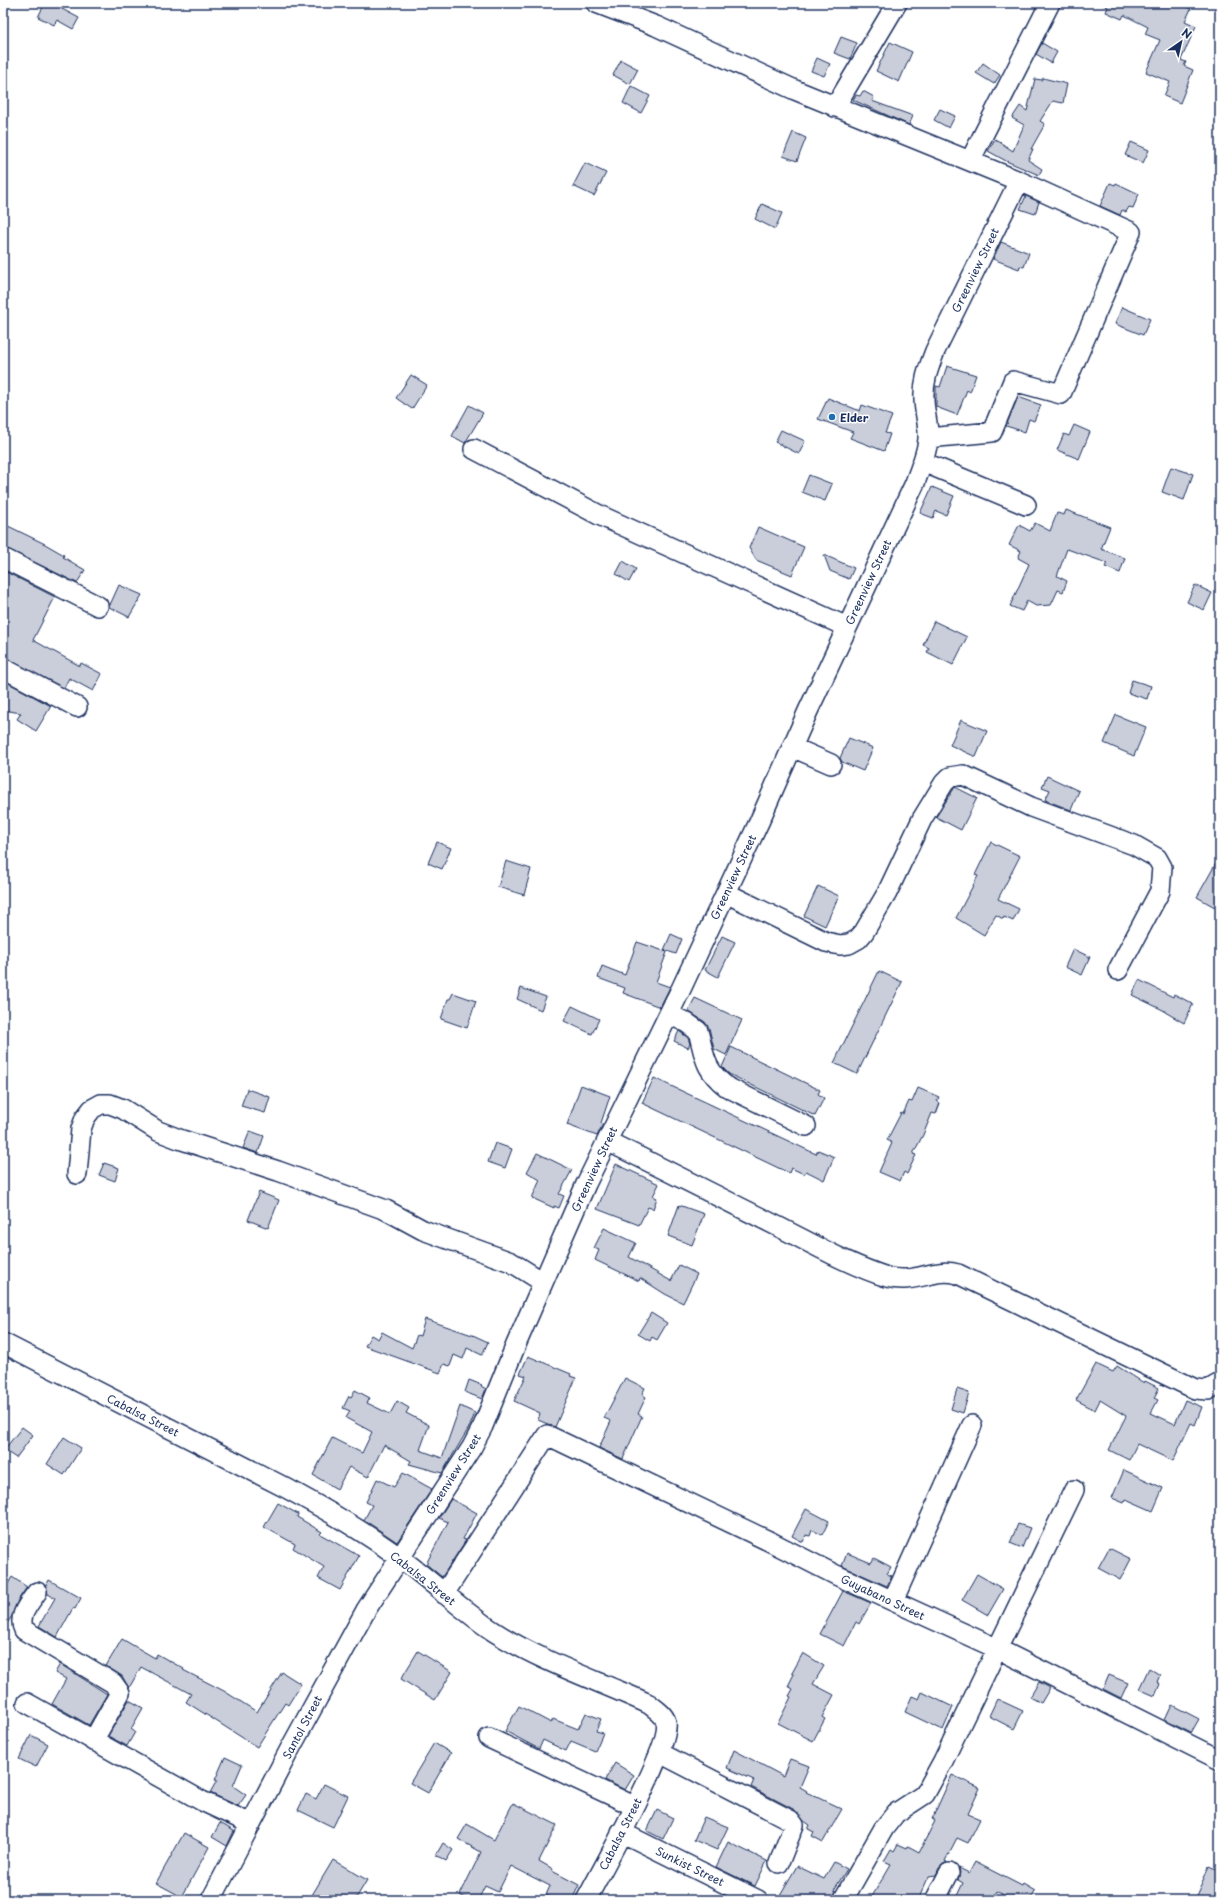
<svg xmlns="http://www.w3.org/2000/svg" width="1223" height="1903" font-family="'Playpen Sans',sans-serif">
	<rect width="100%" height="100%" fill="#fff"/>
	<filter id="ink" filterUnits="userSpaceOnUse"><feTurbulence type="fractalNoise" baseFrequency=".025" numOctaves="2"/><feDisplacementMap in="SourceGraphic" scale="8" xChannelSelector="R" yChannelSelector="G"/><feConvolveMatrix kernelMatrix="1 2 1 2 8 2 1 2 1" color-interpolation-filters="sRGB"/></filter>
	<g filter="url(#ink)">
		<path fill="#caceda" stroke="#1b2f5e" d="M45 3H65L62 9 79 18 73 29 57 20 54 25 38 17Z
			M1099 3H1177L1191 9 1185 21 1196 26 1181 60 1186 62 1184 66 1193 70 1180 103 1164 96 1170 82 1146 72 1160 40 1145 34 1148 27 1124 15 1122 19 1106 12 1108 7Z
			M841 37 857 43 850 59 834 53Z
			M890 42 912 52 899 82 876 71Z
			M1042 43 1057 52 1051 63 1036 54Z
			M817 58 830 64 824 76 811 71Z
			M621 60 638 69 630 84 613 75Z
			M983 63 1000 75 994 84 976 73Z
			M1043 78 1067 84 1063 103 1053 101 1040 121 1045 124 1031 149H1033L1028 160 1042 169 1039 175 1006 161 988 151 995 139 1013 151 1024 125 1012 118 1020 106 1027 111 1035 79 1042 80Z
			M631 86 650 96 641 113 623 103Z
			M863 91 874 97 872 101 913 116 909 125 853 100 856 95 860 96Z
			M940 109 955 116 949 128 934 120Z
			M793 132 806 138 797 161 783 156Z
			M1131 142 1149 150 1143 163 1125 155Z
			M585 163 606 173 594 196 573 186Z
			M1110 183 1115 185 1116 183 1139 194 1133 208 1129 207 1126 212 1122 210 1120 215 1100 206Z
			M1026 196 1039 202 1035 214 1020 209Z
			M762 204 782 213 775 229 755 219Z
			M1001 242 1029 253 1024 267 1020 266 1019 269 993 259Z
			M1122 307 1150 319 1143 335 1115 324Z
			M947 366 976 375 970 392 967 390 957 415 936 407V386L940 387Z
			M411 375 427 385 412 409 396 398Z
			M1018 397 1041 405 1034 421 1029 419 1025 432 1006 426Z
			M828 398 860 411 862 405 892 416 885 433 890 434 884 451 850 438 853 432 818 419Z
			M469 405 483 413 465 443 452 436Z
			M1074 425 1090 432 1079 459 1057 450 1064 434 1069 436Z
			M781 430 805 441 799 454 775 442Z
			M1171 467 1193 474 1184 500 1162 492Z
			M809 475 832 484 825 501 802 492Z
			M932 487 954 496 946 515 936 511 933 518 920 513Z
			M1066 510 1110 527 1101 549 1125 558 1120 573 1105 567 1107 563 1067 549 1057 576 1067 581 1063 592 1058 590 1051 605 1036 606 1027 601 1022 611 1010 606 1029 564 1018 558 1021 551 1009 545 1019 525 1030 531 1035 523 1050 531 1057 513 1064 515Z
			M6 525 45 544 64 555 63 557 85 570 77 583 3 547V532Z
			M758 527 804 547 792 575 756 560 749 548Z
			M824 555 854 568 849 579 830 571Z
			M623 561 636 569 629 582 616 574Z
			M6 572 55 597 33 640 80 666 81 663 102 674 93 691 69 678 64 688 3 657V577Z
			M119 585 142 595 129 617 109 607Z
			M1195 585 1212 593 1204 610 1187 602Z
			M934 621 967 637 953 665 927 652 929 648 923 645Z
			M3 680 51 706 36 731 17 719 21 713 3 710Z
			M1132 680 1151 686 1147 699 1128 693Z
			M1116 715 1146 727 1134 756 1104 743Z
			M961 720 987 731 976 757 950 745Z
			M849 738 873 748 863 771 842 762 840 758Z
			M1047 776 1079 791 1071 810 1045 800 1050 790 1042 787Z
			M955 787 977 798 961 830 936 817Z
			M437 842 451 848 442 869 428 863Z
			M991 842 1020 856 998 899 1019 909 1013 921 1004 917 1003 919 996 915 984 935 956 918 978 876 975 875Z
			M1220 856V910L1197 897Z
			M506 861 531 869 524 895 498 887Z
			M818 886 839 896 825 926 804 916Z
			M671 934 682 939 676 954 664 950Z
			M722 936 735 942 718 977 705 970Z
			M637 942 667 952 656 982 670 987 660 1007 623 993 625 988 598 978 602 966 625 975Z
			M1073 949 1090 957 1082 975 1065 967Z
			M879 971 902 982 857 1074 834 1063Z
			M1139 980 1173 997 1174 994 1193 1004 1184 1023 1165 1012V1011L1132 995Z
			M521 988 546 997 541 1010 517 999Z
			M453 993 476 1001 467 1028 441 1019 448 999H450Z
			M695 998 742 1020 726 1055 714 1049 709 1028 705 1022 688 1011Z
			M572 1006 599 1019 592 1034 564 1021Z
			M679 1031 688 1038 690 1044 688 1048 674 1041Z
			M731 1047 820 1090 818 1094 824 1098 815 1116 729 1074 722 1067Z
			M654 1078 816 1154 818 1150 830 1155 834 1157 824 1180 806 1171 804 1174 791 1168 789 1173 642 1103Z
			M581 1085 610 1096 601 1123 603 1124 597 1136 567 1125Z
			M918 1088 939 1097 937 1101 940 1103 936 1114 932 1113 923 1135 913 1154 916 1155 907 1174 904 1172 900 1181 879 1172 892 1143 887 1140 901 1113 903 1114 909 1101 912 1102Z
			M247 1089 270 1097 265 1113 241 1106Z
			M250 1131 264 1136 258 1153 243 1148Z
			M495 1143 512 1149 505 1168 488 1162Z
			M537 1153 572 1170 559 1194 564 1196 559 1208 554 1206V1208L532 1198 540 1180 527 1172Z
			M104 1163 119 1168 115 1181 99 1175Z
			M616 1164 659 1184 653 1196 657 1198 653 1209 648 1207 639 1225 597 1209Z
			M259 1192 279 1200 268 1228 248 1220Z
			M679 1205 704 1214 692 1245 668 1236Z
			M604 1228 636 1243 629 1257 671 1281 679 1265 697 1274 683 1303 665 1294 640 1278 639 1281 595 1260 599 1250 594 1248Z
			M651 1313 667 1323 657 1340 652 1337 650 1341 638 1334Z
			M425 1319 475 1336 488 1342 482 1355 467 1348 463 1359 454 1355 450 1366 444 1364 440 1373 365 1346 371 1335 378 1339 382 1332 412 1348 417 1335 420 1336Z
			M528 1356 571 1374 570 1376 576 1378 555 1427 538 1420 540 1413 514 1401 526 1376 520 1374Z
			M1096 1364 1113 1372 1117 1366 1144 1383 1145 1381 1159 1388 1154 1398 1158 1400 1151 1413 1175 1424 1185 1400 1202 1407 1195 1425 1191 1423 1173 1461 1137 1444 1129 1460 1109 1450 1126 1416 1100 1400 1095 1410 1076 1400Z
			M625 1378 645 1388 642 1394 646 1397 638 1414 642 1416 623 1459 599 1448 611 1421 604 1418Z
			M469 1380 482 1385 481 1386 486 1389 482 1399 465 1392Z
			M957 1389 969 1393 963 1413 951 1409Z
			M355 1390 370 1398 367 1403 390 1414 397 1401 409 1408 406 1413 429 1425 420 1450 442 1458 460 1406 475 1413 470 1426 442 1473 409 1464 411 1461 384 1445 368 1477 349 1467 337 1489 313 1475 332 1438 362 1453 372 1432 346 1418 350 1411 343 1408 349 1396 351 1397Z
			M22 1427 33 1435 16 1458 4 1450Z
			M64 1437 81 1448 64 1475 47 1464Z
			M1124 1470 1163 1488 1153 1511 1126 1499 1124 1503 1112 1498Z
			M403 1473 432 1489 397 1542 364 1520 372 1505 366 1502 377 1479 394 1487Z
			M451 1499 477 1513 463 1539 466 1540 442 1577 426 1564 448 1522 439 1518Z
			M278 1503 298 1514 297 1517 322 1532 320 1534 359 1556 340 1590 318 1578 324 1567 293 1548 295 1544 264 1527Z
			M806 1509 829 1521 822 1535 812 1530 810 1536 806 1535 803 1542 792 1536Z
			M1018 1524 1030 1528 1022 1548 1010 1543Z
			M1109 1548 1131 1559 1120 1580 1098 1568Z
			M847 1553 871 1563 874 1558 891 1567 887 1574 892 1576 887 1586 842 1566Z
			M977 1574 1003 1589 988 1615 962 1600Z
			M12 1577 27 1587 18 1600 12 1616 3 1629V1592Z
			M49 1580 81 1598 75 1609 73 1608 57 1637 39 1626 55 1598 48 1594 46 1586Z
			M843 1591 871 1603 859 1624 856 1622 844 1646 820 1634Z
			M122 1639 155 1658 157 1654 184 1669 183 1670 224 1691 257 1712 282 1672 301 1684 288 1705 285 1703 257 1747 186 1702 191 1694 141 1667 129 1688 122 1676 106 1666Z
			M418 1651 452 1672 435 1700 401 1679Z
			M803 1653 824 1666 813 1684 834 1695 822 1717 825 1719 813 1741 778 1723 791 1697 789 1696 793 1689 788 1686 794 1674 792 1673Z
			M60 1664 107 1694 89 1725 52 1704 66 1679 55 1673Z
			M1149 1668 1160 1675 1157 1682 1160 1684 1155 1696 1139 1689Z
			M1109 1675 1128 1683 1121 1698 1103 1689Z
			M1039 1682 1050 1688 1041 1703 1030 1697Z
			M922 1692 953 1707 943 1730 905 1712 912 1696 919 1699Z
			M997 1699 1023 1711 1014 1729 989 1716Z
			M129 1700 143 1708 131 1729 135 1732 127 1746 108 1736Z
			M1172 1705 1199 1719 1191 1733 1165 1720Z
			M519 1706 551 1723 553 1719 578 1729 586 1713 601 1719 596 1731 603 1733 595 1751 571 1741 566 1751 543 1740 539 1749 505 1731Z
			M31 1735 48 1744 36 1767 19 1759Z
			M434 1743 451 1753 428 1793 410 1783Z
			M734 1750 783 1776 790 1759 809 1766 800 1787 807 1791 806 1792 842 1809 823 1842 812 1836 814 1832 808 1829 810 1825 804 1821 795 1810 751 1787 754 1780 727 1768Z
			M225 1757 242 1765 233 1786 246 1795 238 1806 210 1793 217 1780H215Z
			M615 1763 634 1775 625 1790 605 1780Z
			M952 1775 980 1788 968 1814 980 1819 968 1843 957 1838 945 1861 947 1862 939 1868 936 1875 929 1876 918 1900H870L891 1864 884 1861 891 1849 894 1851 898 1844 907 1848 908 1846 919 1852 935 1821 932 1819Z
			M324 1784 348 1796 333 1827 298 1810 306 1794 316 1799Z
			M513 1803 557 1825 539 1861 553 1869 552 1871 579 1885 572 1900H556L546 1895 550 1886 511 1866 498 1892 485 1886 478 1900H469L460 1895 481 1852 458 1839 467 1824 494 1840Z
			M657 1810 673 1818 663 1839 647 1831Z
			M704 1817 728 1827 717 1850 694 1840Z
			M220 1823 234 1831 227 1846 212 1837Z
			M184 1833 209 1847 182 1897 156 1883Z
			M728 1842 767 1861 755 1886 716 1867Z
			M443 1843 453 1850 446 1861 436 1855Z
			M333 1860 367 1880 355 1900H309Z
			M834 1862 847 1869 834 1890 836 1891 832 1900H777L797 1866 824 1879Z
			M975 1862 1022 1886 1023 1884 1035 1891 1030 1900H1012L997 1891 994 1898 988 1895 986 1900H955L963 1883 958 1880 960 1873 959 1868 969 1873Z
			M1209 1867 1220 1872V1900H1194Z"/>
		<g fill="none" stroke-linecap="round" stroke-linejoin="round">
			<defs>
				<path id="minor" d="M596 3 656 26 795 90 1019 181 1131 232 1061 394 1013 381 992 432 928 438
					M835 107 897 3
					M970 161 1050 3
					M474 449 599 515 847 627
					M923 462 1026 505
					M3 558 98 606
					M3 668 77 707
					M792 747 831 764
					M726 893 826 942 840 945 849 944 858 939 864 932 887 893 922 819 944 783 950 777 963 775 1031 807 1134 845 1157 858 1162 867 1160 891 1118 970
					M669 1014 687 1023 698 1031C705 1057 704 1069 727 1087L806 1126
					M607 1141C664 1169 721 1198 777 1226 813 1244 849 1265 887 1277 915 1285 933 1267 958 1274L1195 1389 1208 1390 1220 1383
					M77 1174 81 1129 85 1118 92 1109 101 1104H110L123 1109 158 1131 179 1139 278 1171 386 1210 423 1230 511 1262 543 1282
					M3 1343 286 1488C325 1509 364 1531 400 1558 432 1581 460 1609 493 1631 539 1661 599 1681 649 1704 655 1709 664 1714 666 1722 672 1745 601 1872 586 1900
					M37 1592C29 1604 17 1616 24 1630L113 1683 120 1693 93 1741
					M444 1594 547 1435 773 1543 836 1575 998 1649 1220 1760
					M893 1601 972 1425
					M27 1703 202 1801 251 1824
					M489 1738 634 1806
					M660 1753 790 1820 794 1825 779 1863
					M621 1832 758 1900
					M211 1900 291 1747 366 1610 472 1447 483 1426 515 1347 586 1184 681 989 760 820 808 711 915 483C920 468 927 454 928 439 929 425 924 412 924 399 923 381 929 367 935 351L1019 181
					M843 1900 884 1828 896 1813 925 1794 943 1761 1074 1490
					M935 1900 949 1873"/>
			</defs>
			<use href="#minor" stroke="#1b2f5e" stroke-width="22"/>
			<use href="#minor" stroke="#fff" stroke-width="19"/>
		</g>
	</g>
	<circle fill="#1f6fb2" stroke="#fff" stroke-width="1.5" cx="832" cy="417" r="4"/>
	<g text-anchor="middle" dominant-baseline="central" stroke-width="3" stroke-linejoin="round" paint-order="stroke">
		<g font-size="11" fill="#1b2f5e" stroke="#fff">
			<text transform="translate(975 270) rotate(-64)">Greenview Street</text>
			<text transform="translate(868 582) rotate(-65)">Greenview Street</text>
			<text transform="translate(733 877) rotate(-65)">Greenview Street</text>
			<text transform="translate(594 1169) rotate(-65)">Greenview Street</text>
			<text transform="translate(143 1415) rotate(27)">Cabalsa Street</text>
			<text transform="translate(453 1474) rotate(-58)">Greenview Street</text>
			<text transform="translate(423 1578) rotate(38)">Cabalsa Street</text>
			<text transform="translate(883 1597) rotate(25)">Guyabano Street</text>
			<text transform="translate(302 1727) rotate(-62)">Santol Street</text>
			<text transform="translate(620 1834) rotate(-63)">Cabalsa Street</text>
			<text transform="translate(690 1866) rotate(26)">Sunkist Street</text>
		</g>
		<g font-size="11" font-weight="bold" fill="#1b2f5e" stroke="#fff" text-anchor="start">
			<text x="840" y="417">Elder</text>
		</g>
	</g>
	<rect width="1223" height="1903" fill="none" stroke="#fff" stroke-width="16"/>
	<rect x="8" y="8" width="1207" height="1887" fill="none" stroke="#1b2f5e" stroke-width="1.5" filter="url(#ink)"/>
	<g transform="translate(1181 42) rotate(34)" stroke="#ffffff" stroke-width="3" paint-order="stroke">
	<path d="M0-3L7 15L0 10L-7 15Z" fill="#1b2f5e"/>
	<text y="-6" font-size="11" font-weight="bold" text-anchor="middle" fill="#1b2f5e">N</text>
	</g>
</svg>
